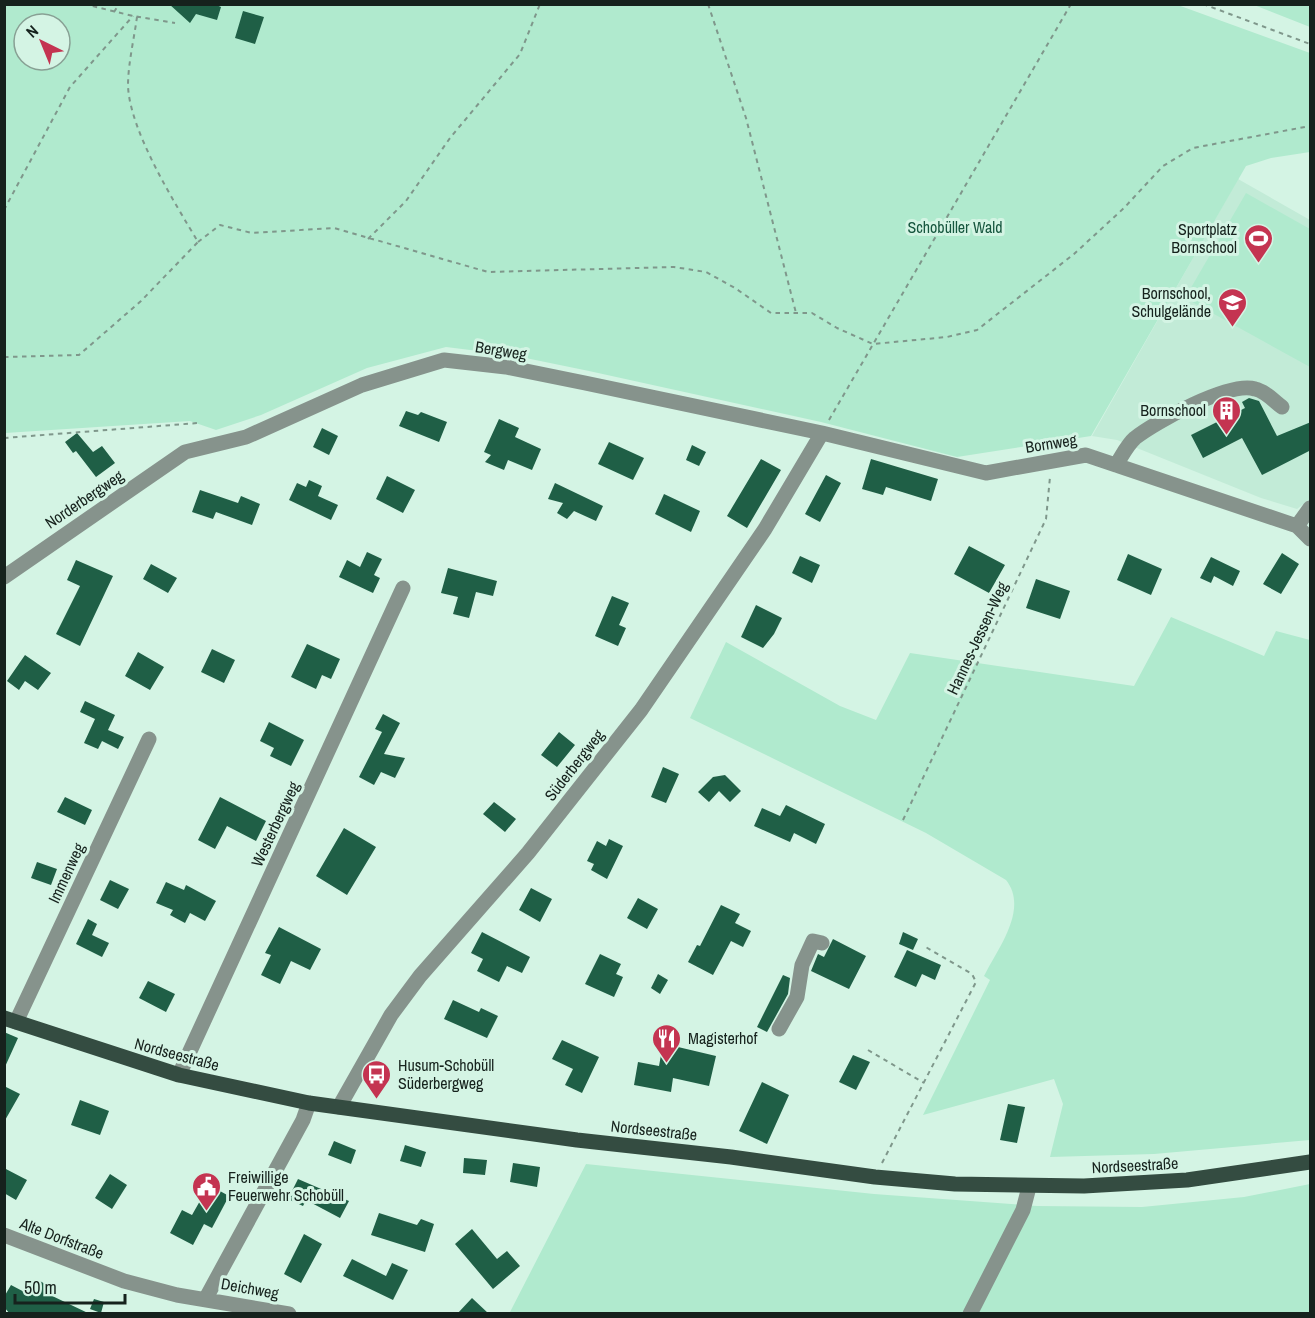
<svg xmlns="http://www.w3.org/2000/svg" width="1315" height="1318" font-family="'Archivo Narrow',sans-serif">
	<rect width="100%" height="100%" fill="#d4f4e4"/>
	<path fill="#c2ebd7" d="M1238 179 1310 220V499L1297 509 1261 498 1117 440 1092 436Z"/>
	<path fill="#b0eace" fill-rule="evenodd" d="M1175 4 1310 53V152L1271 158 1246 166 1091 436 957 457 821 422 589 371 511 355 446 347 367 368 261 415 216 430 190 421 5 433V5ZM24 24H60V60H24Z
		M1254 5H1310V27Z
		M1246 193 1310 229V367L1185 298Z
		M1171 617 1264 656 1276 631 1310 640V1140L1154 1154 1050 1157 1063 1104 1054 1079 923 1115 990 980 984 976C998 948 1029 909 1006 880L926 833 690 718 726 642 840 706 876 720 910 653 1134 686Z
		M586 1164 874 1194 1037 1206 1142 1207 1244 1197 1310 1184V1313L509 1314Z"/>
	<path fill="#1f5f46" d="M169 4H214L221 7 217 20 196 14 190 23Z
		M243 11 264 17 255 44 235 38Z
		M1249 398 1259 401 1277 436 1311 422V450L1262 475 1242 438 1203 458 1191 435 1245 408 1242 402Z
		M406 411 418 415 421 412 447 422 439 442 399 426Z
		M499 419 519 428 515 437 541 449 532 470 508 460 504 470 485 462 491 455 484 452Z
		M322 428 338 436 329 455 313 447Z
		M77 433 93 452 102 446 115 463 96 477 76 451 73 453 65 442Z
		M609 442 644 458 633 480 598 464Z
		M692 445 706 452 699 466 686 460Z
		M761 459 781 470 747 528 727 516Z
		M871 459 938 479 931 501 886 487 883 495 862 489Z
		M826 475 841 483 820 522 805 514Z
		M387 476 415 490 403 513 376 499Z
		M309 480 322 486 318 496 338 505 331 520 289 500 297 483 306 487Z
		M555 483 603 506 596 521 574 511 567 519 557 513 563 503 548 499Z
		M200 490 238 503 241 496 260 504 252 525 216 512 213 519 192 512Z
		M664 494 700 511 691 532 655 514Z
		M969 546 1005 565 989 593 954 574Z
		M367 552 382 559 374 575 380 578 373 593 339 577 347 560 360 567Z
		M1282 553 1299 564 1281 594 1263 584Z
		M1128 554 1162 569 1151 595 1117 580Z
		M800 556 820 565 812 583 792 573Z
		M1211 557 1240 571 1233 586 1214 576 1211 583 1200 578Z
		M76 560 113 576 80 646 56 634 80 586 67 580Z
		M151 564 177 578 168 593 143 579Z
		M448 568 497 581 493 596 476 592 469 618 453 614 458 597 441 593Z
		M1036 579 1070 591 1060 619 1026 608Z
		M612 596 629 603 619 625 626 628 618 646 595 636Z
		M756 605 782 618 774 634 763 648 741 637Z
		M307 644 340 659 331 679 322 675 316 689 291 677Z
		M212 649 235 660 224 683 201 672Z
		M138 652 164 667 150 690 125 676Z
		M25 655 51 673 38 690 25 681 19 690 7 681Z
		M85 701 115 715 108 730 124 737 118 749 102 741 98 749 84 743 95 719 80 712Z
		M383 714 400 723 384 754 405 758 395 778 381 772 374 785 359 777 382 732 375 729Z
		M269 722 304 740 291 766 270 756 274 748 260 741Z
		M559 732 575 745 557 767 541 755Z
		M663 767 679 774 666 803 651 797Z
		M725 775 741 791 730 802 719 791 709 802 698 792 713 777Z
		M65 797 92 810 85 825 57 812Z
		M220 797 266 821 256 841 227 826 215 849 198 840Z
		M494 802 516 819 505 832 483 814Z
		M786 805 825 824 816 844 794 833 790 842 754 826 762 808 780 816Z
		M344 828 376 847 347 895 316 876Z
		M609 839 623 846 607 879 591 870 594 864 587 861 597 841 606 846Z
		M37 862 57 869 51 885 31 878Z
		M110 880 129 889 118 909 100 900Z
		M166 882 184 890 186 885 216 901 205 921 190 913 185 923 170 915 173 910 156 903Z
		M531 888 552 899 540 922 519 910Z
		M638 898 658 909 647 929 627 918Z
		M721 905 740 914 735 923 751 931 743 947 731 941 713 975 688 962 697 945 700 946Z
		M88 919 97 924 92 935 109 943 102 957 76 944Z
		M279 927 321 949 310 970 291 961 280 984 261 975 271 955 265 953Z
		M482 932 530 957 522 973 507 966 499 982 477 971 483 959 471 953Z
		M903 932 918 939 913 950 899 944Z
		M833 939 866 956 849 989 811 971 818 954 824 957Z
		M907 950 941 965 935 980 922 974 916 987 894 977Z
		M600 954 621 964 616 974 623 977 614 997 585 984Z
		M658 974 668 980 660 994 651 988Z
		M783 975 790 978 788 994 767 1032 757 1027Z
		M148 981 175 994 166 1012 139 998Z
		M453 1000 479 1012 481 1008 498 1016 487 1038 444 1019Z
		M4 1032 18 1038 4 1069Z
		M665 1033 680 1036 678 1047 716 1056 709 1086 673 1078 671 1092 634 1085 638 1062 659 1066Z
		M562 1040 599 1057 582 1093 565 1085 573 1069 552 1059Z
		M853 1055 870 1062 856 1090 839 1082Z
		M762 1082 789 1095 767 1144 739 1131Z
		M4 1086 20 1094 4 1122Z
		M80 1100 109 1111 100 1135 71 1125Z
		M1008 1104 1025 1107 1017 1143 1000 1140Z
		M334 1141 356 1150 351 1164 328 1155Z
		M405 1145 426 1152 421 1167 400 1161Z
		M464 1158 487 1160 485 1175 463 1173Z
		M513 1163 540 1167 537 1187 510 1182Z
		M4 1168 27 1180 16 1200 4 1193Z
		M110 1174 127 1185 112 1209 95 1198Z
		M298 1179 349 1201 340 1218 306 1200 303 1206 288 1199Z
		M209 1185 229 1196 212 1228 204 1224 193 1245 170 1233 182 1210 192 1215Z
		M379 1213 417 1225 421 1219 434 1224 425 1252 371 1235Z
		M472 1229 497 1259 507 1251 520 1266 493 1289 455 1244Z
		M304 1234 322 1244 301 1283 284 1274Z
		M352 1259 386 1276 392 1263 408 1270 393 1300 343 1276Z
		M38 1280 49 1286 46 1293 90 1314H10L4 1307V1297L11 1285 30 1295Z
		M472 1298 489 1314H457Z
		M94 1299 104 1302 101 1313 90 1309Z"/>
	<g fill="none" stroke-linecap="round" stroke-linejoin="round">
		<path stroke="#7f978b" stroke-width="2" stroke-dasharray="4.5 4.5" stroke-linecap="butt" d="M84 4 133 16 175 23
			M708 4 746 118 796 313
			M1203 4 1310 44
			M114 12 119 4
			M4 210 70 87 133 16
			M368 239 406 201 450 138 520 54 540 4
			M198 242 220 225 252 233 334 228 488 272 674 267 706 272 735 288 771 313H812L837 328 873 344 947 337 977 330 1074 254 1124 208 1163 166 1193 148 1310 126
			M4 357 79 355 141 301 198 242C175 203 130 132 128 86 128 64 134 39 137 17
			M829 420 1071 4
			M4 438 198 423
			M903 820 1046 519 1050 477
			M868 1050 924 1083
			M882 1163 976 982 972 974 924 946"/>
		<path stroke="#86938c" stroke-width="15" d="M1116 465C1122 456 1127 445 1135 438 1155 422 1230 381 1255 389 1265 391 1274 401 1282 407
			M1297 526 1310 508
			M4 577 185 452 246 437 362 385 444 360 506 367 585 383 822 433 986 473 1086 455 1297 526 1310 539
			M16 1022 149 739
			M779 1029 797 997 802 965 813 941 822 943
			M179 1075 403 588
			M339 1107 391 1015 420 976 528 853 641 710 765 529 822 433
			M4 1235 124 1281 177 1295 289 1314
			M206 1298 303 1120 309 1103
			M970 1314 1023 1210 1029 1187"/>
		<path stroke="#344c41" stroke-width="15" d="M4 1018 179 1075 309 1103 577 1140 731 1157 875 1177 955 1184 1084 1186 1187 1180 1310 1162"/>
	</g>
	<defs>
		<symbol id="stadium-pin" viewBox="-11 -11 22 30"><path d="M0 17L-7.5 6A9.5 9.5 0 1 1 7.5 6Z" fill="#c43451" stroke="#d4f4e4"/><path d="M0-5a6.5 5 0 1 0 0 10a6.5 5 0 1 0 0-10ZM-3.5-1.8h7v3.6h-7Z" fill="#fff"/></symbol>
		<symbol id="school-pin" viewBox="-11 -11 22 30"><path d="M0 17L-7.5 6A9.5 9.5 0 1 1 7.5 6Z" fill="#c43451" stroke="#d4f4e4"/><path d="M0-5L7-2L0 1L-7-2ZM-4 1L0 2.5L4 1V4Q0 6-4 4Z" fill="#fff"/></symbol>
		<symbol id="building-pin" viewBox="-11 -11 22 30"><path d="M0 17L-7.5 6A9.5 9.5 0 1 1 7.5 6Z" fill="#c43451" stroke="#d4f4e4"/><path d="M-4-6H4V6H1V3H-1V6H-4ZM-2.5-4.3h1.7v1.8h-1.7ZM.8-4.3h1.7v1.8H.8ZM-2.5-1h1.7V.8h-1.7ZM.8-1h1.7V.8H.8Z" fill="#fff"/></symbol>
		<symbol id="restaurant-pin" viewBox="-11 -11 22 30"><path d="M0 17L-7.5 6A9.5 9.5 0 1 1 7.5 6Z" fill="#c43451" stroke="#d4f4e4"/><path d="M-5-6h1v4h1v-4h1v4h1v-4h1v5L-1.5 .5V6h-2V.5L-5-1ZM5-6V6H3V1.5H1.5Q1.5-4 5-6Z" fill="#fff"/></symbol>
		<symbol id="bus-pin" viewBox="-11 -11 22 30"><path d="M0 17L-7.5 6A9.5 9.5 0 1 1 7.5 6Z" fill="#c43451" stroke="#d4f4e4"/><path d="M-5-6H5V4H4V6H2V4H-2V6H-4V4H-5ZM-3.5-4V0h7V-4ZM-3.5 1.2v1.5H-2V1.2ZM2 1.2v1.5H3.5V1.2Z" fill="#fff"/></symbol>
		<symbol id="civic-pin" viewBox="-11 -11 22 30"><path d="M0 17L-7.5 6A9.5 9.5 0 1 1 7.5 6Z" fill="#c43451" stroke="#d4f4e4"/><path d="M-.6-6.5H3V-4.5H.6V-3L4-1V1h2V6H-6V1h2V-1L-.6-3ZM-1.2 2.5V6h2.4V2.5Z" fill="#fff"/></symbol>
	</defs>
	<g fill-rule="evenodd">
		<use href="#stadium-pin" x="1242" y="222" width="33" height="45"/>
		<use href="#school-pin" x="1216" y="286" width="33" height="45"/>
		<use href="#building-pin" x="1210" y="394" width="33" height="45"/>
		<use href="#restaurant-pin" x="650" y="1022" width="33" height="45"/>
		<use href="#bus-pin" x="360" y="1058" width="33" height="45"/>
		<use href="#civic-pin" x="190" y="1170" width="33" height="45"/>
	</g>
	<g text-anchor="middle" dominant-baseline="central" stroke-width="6" stroke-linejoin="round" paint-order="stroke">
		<g font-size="16" fill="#17573f" stroke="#d4f4e4">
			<text x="955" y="227">Schobüller Wald</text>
		</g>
		<g font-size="16" fill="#16221d" stroke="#d4f4e4" text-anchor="end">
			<text x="1237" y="229">Sportplatz<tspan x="1237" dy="18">Bornschool</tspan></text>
			<text x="1211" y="293">Bornschool,<tspan x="1211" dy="18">Schulgelände</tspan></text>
			<text x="1206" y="410">Bornschool</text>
			<text x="688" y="1038" text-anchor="start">Magisterhof</text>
			<text x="398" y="1065" text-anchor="start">Husum-Schobüll<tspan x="398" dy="18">Süderbergweg</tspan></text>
			<text x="228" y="1177" text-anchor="start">Freiwillige<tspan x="228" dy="18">Feuerwehr Schobüll</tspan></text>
		</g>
		<g font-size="16" fill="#16221d" stroke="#d4f4e4">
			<text transform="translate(501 350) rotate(9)">Bergweg</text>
			<text transform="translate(1051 443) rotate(-9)">Bornweg</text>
			<text transform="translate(84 499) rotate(-34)">Norderbergweg</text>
			<text transform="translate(977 638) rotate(-65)">Hannes-Jessen-Weg</text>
			<text transform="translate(574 765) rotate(-52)">Süderbergweg</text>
			<text transform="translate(275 824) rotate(-65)">Westerbergweg</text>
			<text transform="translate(66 873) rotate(-65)">Immenweg</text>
			<text transform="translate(177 1054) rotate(15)">Nordseestraße</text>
			<text transform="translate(654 1130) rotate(6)">Nordseestraße</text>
			<text transform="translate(1135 1165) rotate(-3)">Nordseestraße</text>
			<text transform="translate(62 1238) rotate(21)">Alte Dorfstraße</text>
			<text transform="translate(250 1288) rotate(10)">Deichweg</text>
		</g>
	</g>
	<rect width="1315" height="1318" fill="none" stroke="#16221d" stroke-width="12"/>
	<g transform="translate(42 42) rotate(317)"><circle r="28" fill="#d4f4e4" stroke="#88a094" stroke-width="1.5"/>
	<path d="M0-4.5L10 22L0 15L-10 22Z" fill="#c43451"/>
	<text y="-9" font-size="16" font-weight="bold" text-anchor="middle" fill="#16221d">N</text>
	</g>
	<path d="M15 1294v9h110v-9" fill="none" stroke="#16221d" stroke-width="3"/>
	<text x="24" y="1294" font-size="18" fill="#16221d" stroke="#d4f4e4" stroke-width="4.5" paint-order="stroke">50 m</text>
</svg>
